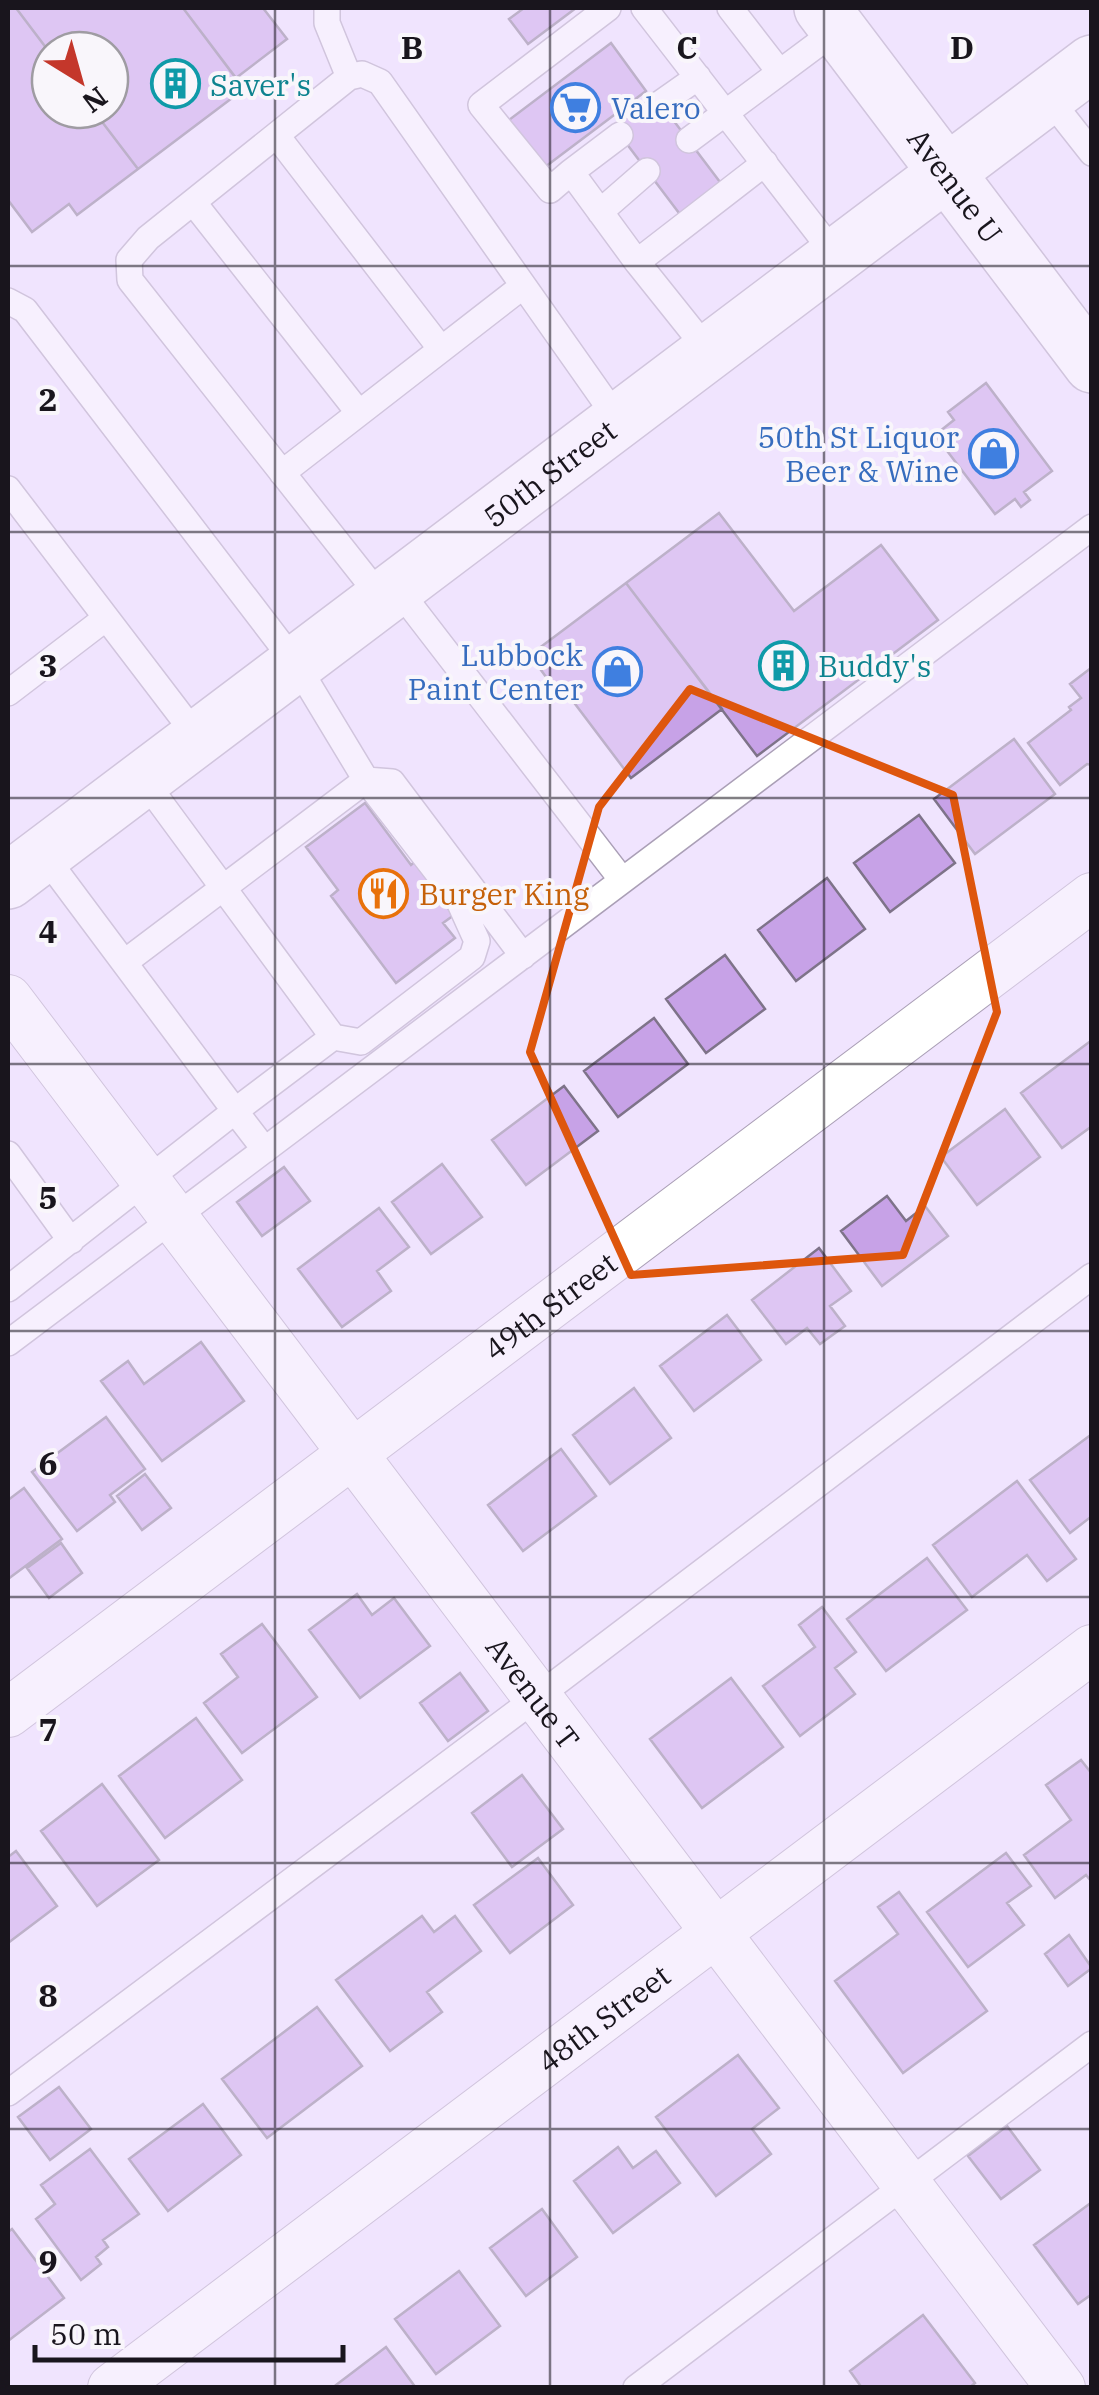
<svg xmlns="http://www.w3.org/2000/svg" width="1099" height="2395" font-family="'IBM Plex Serif',serif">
	<rect width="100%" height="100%" fill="#f0e4fe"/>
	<path fill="#c7a2e7" stroke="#7e7389" stroke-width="2.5" d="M8 8H16L50 53V110H93L138 169 77 215 69 204 32 232 8 200Z
		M16 8H183L244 89 138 169 93 110H110V50H50V53Z
		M183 8H263L287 39 236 78Z
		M524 8H576L528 44 509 19Z
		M611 43 646 91 541 170 505 123Z
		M655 96 723 186 682 217 614 127Z
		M986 383 1052 471 1024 492 1030 500 1021 507 1015 499 995 514 935 435 954 420 948 412Z
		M719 513 794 611 881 545 938 620 757 756 626 583Z
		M626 583 722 709 631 778 563 688 557 692 530 655Z
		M1091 668 1092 765 1087 764 1060 785 1028 743 1071 710 1069 707 1081 698 1070 684Z
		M1014 739 1055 794 975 854 934 799Z
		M365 803 411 865 417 860 433 881 428 886 454 915 443 923 455 938 396 983 331 896 338 890 306 847Z
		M919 815 955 863 890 912 854 863Z
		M827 878 865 929 796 981 758 930Z
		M725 955 765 1009 706 1053 666 999Z
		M654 1018 688 1064 618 1117 584 1071Z
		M1092 1040V1126L1062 1148 1021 1093Z
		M564 1086 598 1131 526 1185 492 1140Z
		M1005 1109 1040 1157 977 1205 941 1157Z
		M442 1164 482 1217 431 1254 392 1202Z
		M284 1167 310 1201 262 1236 237 1202Z
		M887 1196 906 1221 925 1206 948 1236 882 1286 841 1231Z
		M379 1208 409 1247 377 1271 391 1291 342 1327 298 1269Z
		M819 1248 851 1291 830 1306 845 1326 820 1344 807 1328 786 1344 752 1300Z
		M727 1315 761 1360 694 1411 660 1366Z
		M201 1342 244 1401 162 1461 101 1381 128 1361 144 1384Z
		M634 1388 671 1438 610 1484 573 1435Z
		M106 1417 145 1469 110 1495 115 1502 77 1531 32 1472Z
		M1092 1434V1516L1070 1533 1030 1480Z
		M561 1449 596 1496 523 1551 488 1505Z
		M145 1474 171 1508 142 1530 117 1496Z
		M1017 1481 1076 1559 1047 1581 1027 1555 972 1597 933 1545Z
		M24 1488 62 1539 8 1579V1500Z
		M61 1543 82 1573 49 1598 27 1568Z
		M927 1558 967 1610 886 1671 847 1619Z
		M357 1594 372 1615 394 1598 430 1646 360 1698 309 1630Z
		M822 1607 856 1652 835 1668 855 1694 800 1736 763 1686 815 1647 799 1625Z
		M262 1624 317 1697 242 1753 204 1703 238 1677 221 1654Z
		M460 1673 488 1711 448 1741 420 1703Z
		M731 1678 783 1747 702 1808 650 1739Z
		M196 1718 242 1780 165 1838 119 1776Z
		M1081 1760 1092 1774V1882L1086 1875 1055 1898 1024 1855 1071 1820 1046 1785Z
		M522 1775 563 1829 512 1867 472 1813Z
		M102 1784 159 1860 97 1906 41 1831Z
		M16 1851 57 1906 8 1943V1857Z
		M1006 1853 1031 1886 1007 1903 1024 1925 968 1967 927 1912Z
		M538 1858 573 1905 510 1953 474 1905Z
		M899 1892 987 2011 903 2073 835 1981 898 1934 878 1907Z
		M422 1916 434 1932 455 1916 481 1951 427 1992 442 2012 390 2051 336 1980Z
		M1069 1935 1092 1968 1068 1986 1045 1954Z
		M317 2007 362 2066 267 2138 222 2079Z
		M738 2055 779 2108 752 2129 771 2154 716 2196 656 2117Z
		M59 2087 91 2129 50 2160 18 2117Z
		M203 2104 241 2155 168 2211 129 2159Z
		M1007 2126 1040 2170 1001 2199 968 2156Z
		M618 2147 633 2168 656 2151 680 2183 613 2233 574 2181Z
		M90 2149 139 2214 103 2240 108 2247 96 2257 101 2264 81 2280 36 2219 55 2204 41 2185Z
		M1092 2202V2294L1078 2304 1034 2245Z
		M542 2209 577 2257 526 2296 490 2248Z
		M12 2229 64 2298 8 2341V2232Z
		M459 2271 500 2326 436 2374 395 2319Z
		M923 2315 975 2383 969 2388H862L850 2371Z
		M386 2347 416 2388H338L336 2385Z"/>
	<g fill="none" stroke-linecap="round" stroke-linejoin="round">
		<defs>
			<path id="lane" d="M327 8V23L349 77
				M644 8 836 256
				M730 8 778 70
				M1047 96 1092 153
				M661 103 698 77
				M620 135 571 172 637 262
				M277 136 441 349
				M689 140 838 29
				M571 172 550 190 481 105 608 8
				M193 202 359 413
				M600 212 647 171
				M8 301 25 310 296 664 366 780 392 782 523 956
				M709 352 637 262 765 163
				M282 473 523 286
				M8 489 198 738
				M397 588 622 880
				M382 599 130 280 129 260 148 238 349 77 362 74 380 82 618 420
				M8 693 106 618
				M43 854 235 1111 333 1037 143 779
				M125 962 366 780 458 899 477 941 472 957 361 1042 333 1037
				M8 1154 71 1241
				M8 1289 235 1111 265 1150
				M8 1343 1092 527
				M8 2093 536 1698 1092 1276
				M636 2388 1092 2044"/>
			<g id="street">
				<path id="s1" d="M8 999 1061 2388"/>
				<path id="s2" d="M8 1713 1092 897"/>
				<path id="s3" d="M112 2388 1092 1649"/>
			</g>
			<g id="secondary">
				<path id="s4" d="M822 8 1092 365"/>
				<path id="s5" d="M8 881 1092 63"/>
			</g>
		</defs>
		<use href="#lane" stroke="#aa9fb6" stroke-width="28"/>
		<use href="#street" stroke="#aa9fb6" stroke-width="50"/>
		<use href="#secondary" stroke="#aa9fb6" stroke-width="58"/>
		<use href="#lane" stroke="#fff" stroke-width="25"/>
		<use href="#street" stroke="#fff" stroke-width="48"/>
		<use href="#secondary" stroke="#fff" stroke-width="55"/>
	</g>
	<path d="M0 0H1099V2395H0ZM690 689 953 795 997 1012 903 1255 631 1275 530 1052 599 807Z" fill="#f0e4fe" fill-opacity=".55" fill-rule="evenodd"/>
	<path fill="none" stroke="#de560d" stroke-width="8" stroke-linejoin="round" d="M690 689 953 795 997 1012 903 1255 631 1275 530 1052 599 807Z"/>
	<path fill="none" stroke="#19151d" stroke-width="2.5" stroke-opacity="0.55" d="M275 8V2388M550 8V2388M824 8V2388M8 266H1092M8 532H1092M8 798H1092M8 1064H1092M8 1331H1092M8 1597H1092M8 1863H1092M8 2129H1092"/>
	<defs>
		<symbol id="building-ring" viewBox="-11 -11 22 22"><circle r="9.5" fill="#f9f6fb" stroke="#0f9aa8" stroke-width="1.5"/><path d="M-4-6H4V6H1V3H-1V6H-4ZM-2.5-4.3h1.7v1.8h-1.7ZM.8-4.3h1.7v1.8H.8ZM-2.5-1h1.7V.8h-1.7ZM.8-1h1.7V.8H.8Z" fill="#0f9aa8"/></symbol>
		<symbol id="supermarket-ring" viewBox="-11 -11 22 22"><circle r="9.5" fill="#f9f6fb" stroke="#3f7fe0" stroke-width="1.5"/><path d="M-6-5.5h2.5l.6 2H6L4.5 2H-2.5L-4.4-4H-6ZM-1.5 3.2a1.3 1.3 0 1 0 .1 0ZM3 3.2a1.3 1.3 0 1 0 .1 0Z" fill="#3f7fe0"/></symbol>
		<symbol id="shop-ring" viewBox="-11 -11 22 22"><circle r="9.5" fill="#f9f6fb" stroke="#3f7fe0" stroke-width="1.5"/><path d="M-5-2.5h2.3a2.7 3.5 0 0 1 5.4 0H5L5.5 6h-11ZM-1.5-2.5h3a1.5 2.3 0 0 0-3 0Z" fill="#3f7fe0"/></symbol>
		<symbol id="restaurant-ring" viewBox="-11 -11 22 22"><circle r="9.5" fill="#f9f6fb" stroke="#e8710a" stroke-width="1.5"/><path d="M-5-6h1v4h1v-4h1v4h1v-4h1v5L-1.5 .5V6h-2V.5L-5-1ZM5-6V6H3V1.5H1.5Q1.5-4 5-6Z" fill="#e8710a"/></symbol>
	</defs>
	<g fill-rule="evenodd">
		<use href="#building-ring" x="148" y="56" width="55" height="55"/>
		<use href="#supermarket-ring" x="548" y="80" width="55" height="55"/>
		<use href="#shop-ring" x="966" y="426" width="55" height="55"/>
		<use href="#building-ring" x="756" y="638" width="55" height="55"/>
		<use href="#shop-ring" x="590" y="644" width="55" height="55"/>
		<use href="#restaurant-ring" x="356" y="866" width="55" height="55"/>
	</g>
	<g text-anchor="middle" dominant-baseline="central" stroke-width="8" stroke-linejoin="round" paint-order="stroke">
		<g font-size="30" fill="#0d838f" stroke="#f9f6fb" text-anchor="start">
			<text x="210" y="84">Saver's</text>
			<text x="818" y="665">Buddy's</text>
		</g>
		<g font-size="30" fill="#366cbe" stroke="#f9f6fb" text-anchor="end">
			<text x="611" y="107" text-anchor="start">Valero</text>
			<text x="959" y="436">50th St Liquor<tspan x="959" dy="34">Beer &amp; Wine</tspan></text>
			<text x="583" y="654">Lubbock<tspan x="583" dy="34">Paint Center</tspan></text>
		</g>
		<g font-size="30" fill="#19151d" stroke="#f9f6fb">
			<text stroke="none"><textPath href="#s4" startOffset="222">Avenue U</textPath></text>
			<text stroke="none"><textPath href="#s5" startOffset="678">50th Street</textPath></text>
			<text stroke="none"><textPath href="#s2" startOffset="678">49th Street</textPath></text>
			<text stroke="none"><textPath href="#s1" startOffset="870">Avenue T</textPath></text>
			<text stroke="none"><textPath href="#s3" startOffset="615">48th Street</textPath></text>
		</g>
		<g font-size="30" fill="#c56008" stroke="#f9f6fb" text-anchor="start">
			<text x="419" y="893">Burger King</text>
		</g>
	</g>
	<g font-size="32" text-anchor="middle" font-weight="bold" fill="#19151d" stroke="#f9f6fb" stroke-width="8" stroke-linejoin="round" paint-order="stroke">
		<text x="412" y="59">B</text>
		<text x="687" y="59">C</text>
		<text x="962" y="59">D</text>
		<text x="48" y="411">2</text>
		<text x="48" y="677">3</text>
		<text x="48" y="943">4</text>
		<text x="48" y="1209">5</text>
		<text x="48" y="1475">6</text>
		<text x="48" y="1741">7</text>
		<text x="48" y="2007">8</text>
		<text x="48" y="2273">9</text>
	</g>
	<rect width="1099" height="2395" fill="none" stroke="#19151d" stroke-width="20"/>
	<g transform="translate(80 80) rotate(143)"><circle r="48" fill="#f9f6fb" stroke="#9f9ca2" stroke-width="2.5"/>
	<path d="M0-8L18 38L0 25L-18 38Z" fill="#c4372b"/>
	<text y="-15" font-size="28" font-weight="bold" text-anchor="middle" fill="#19151d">N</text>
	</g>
	<path d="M35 2345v15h308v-15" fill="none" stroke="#19151d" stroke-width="5"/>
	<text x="50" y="2345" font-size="30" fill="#19151d" stroke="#f9f6fb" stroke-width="8" paint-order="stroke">50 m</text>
</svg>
